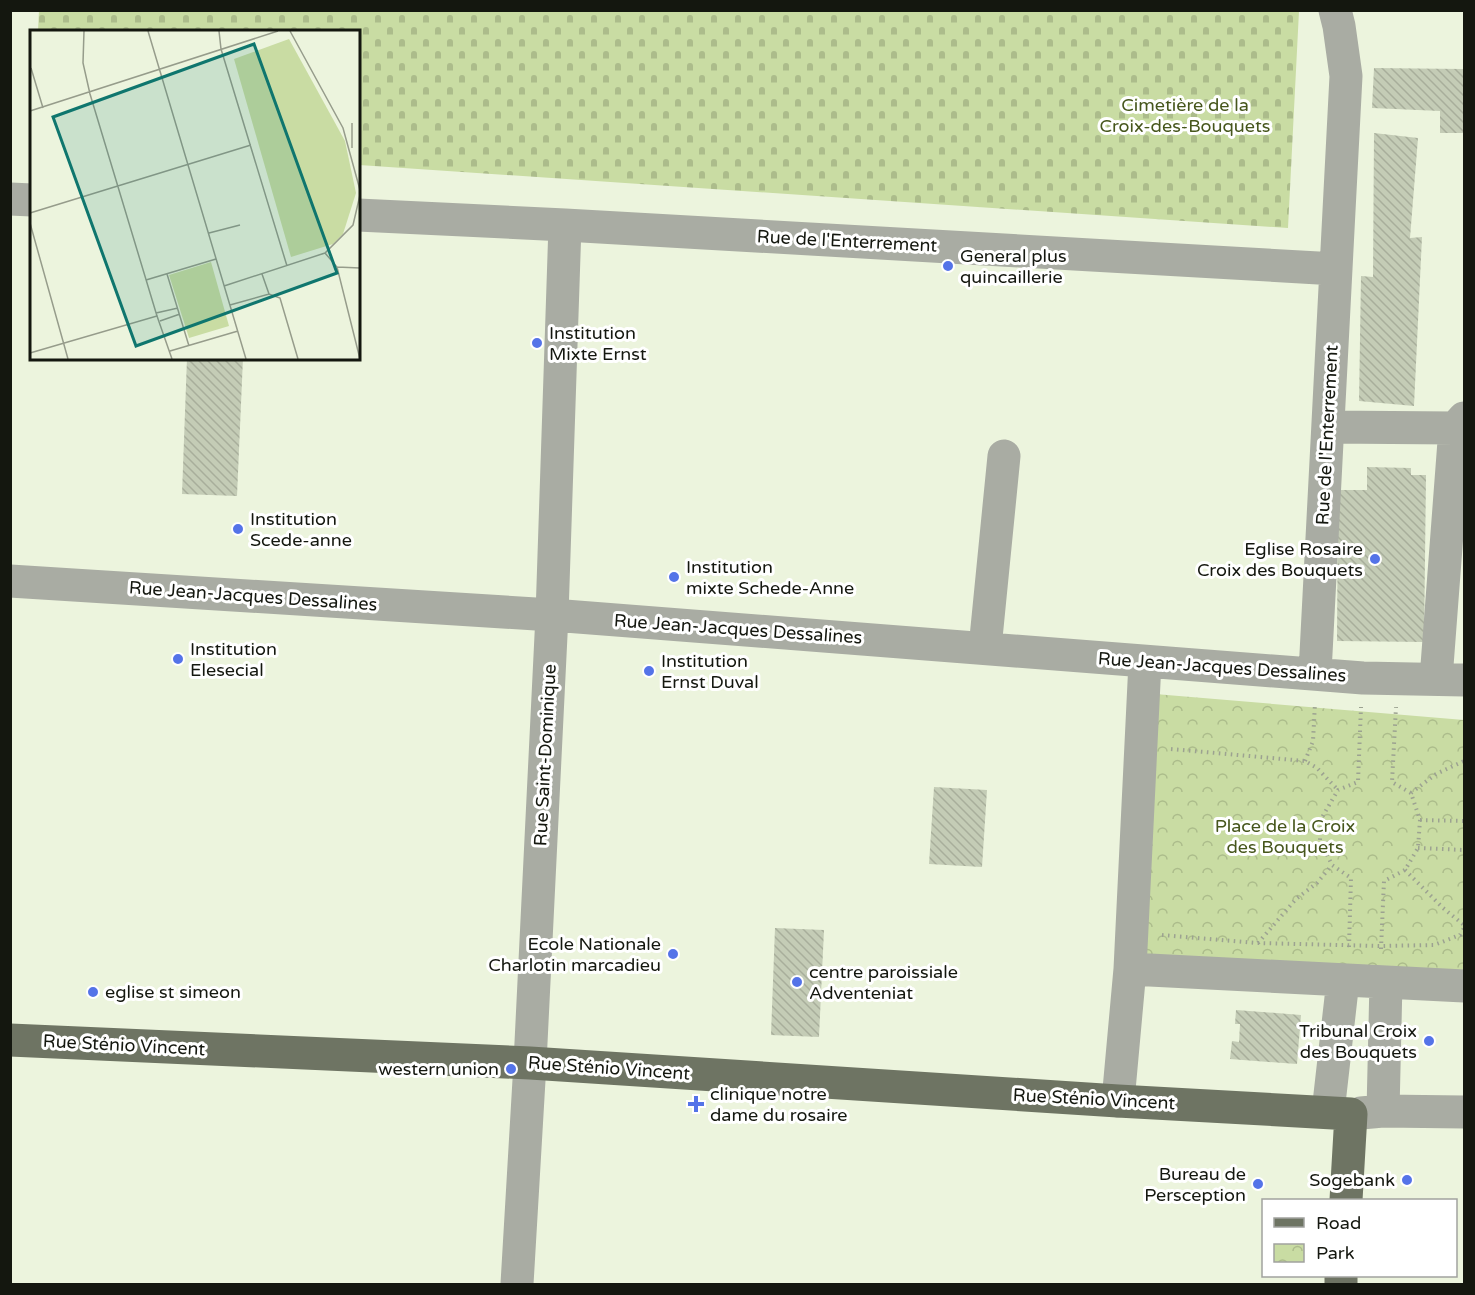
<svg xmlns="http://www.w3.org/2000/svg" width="1475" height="1295" font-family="'Varela Round',sans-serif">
	<defs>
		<pattern id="cemetery-stones" width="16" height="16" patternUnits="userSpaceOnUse" patternTransform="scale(1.5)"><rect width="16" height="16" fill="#c9dca3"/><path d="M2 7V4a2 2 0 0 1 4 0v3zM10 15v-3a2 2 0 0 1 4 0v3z" fill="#acbc8b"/></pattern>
		<pattern id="park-crowns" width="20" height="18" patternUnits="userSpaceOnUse" patternTransform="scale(1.5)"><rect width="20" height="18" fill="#c9dca3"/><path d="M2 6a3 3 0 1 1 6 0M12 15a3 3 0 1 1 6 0" fill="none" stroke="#acbc8b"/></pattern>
		<pattern id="building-back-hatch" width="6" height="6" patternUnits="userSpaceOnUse" patternTransform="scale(1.5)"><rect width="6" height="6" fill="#c4ccb6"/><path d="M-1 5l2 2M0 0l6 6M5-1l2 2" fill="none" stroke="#a8ae9b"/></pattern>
	</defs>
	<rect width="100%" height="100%" fill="#ecf4dd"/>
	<path fill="url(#cemetery-stones)" d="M39 10 1299 11 1288 228 359 165 358 32 38 31Z"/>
	<path fill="url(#park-crowns)" d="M1155 694 1464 720V975L1139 960Z"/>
	<path fill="url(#building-back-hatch)" d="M1374 68 1464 69V133H1440V111L1372 108Z
		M1374 133 1418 138 1410 238 1422 237 1414 406 1359 401 1361 276 1373 277Z
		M187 358H243L237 496 182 494Z
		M1367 467 1411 468V475H1426L1424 642 1337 641 1338 490H1367Z
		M934 787 987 790 982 867 929 864Z
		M775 928 824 930 819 1037 771 1035Z
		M1236 1010 1301 1015 1297 1064 1230 1059 1232 1041 1239 1042 1240 1024H1235Z"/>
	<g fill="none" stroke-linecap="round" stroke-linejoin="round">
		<path stroke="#9ca291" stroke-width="4" stroke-dasharray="1.5 4.5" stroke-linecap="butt" d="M1171 749 1305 761 1317 768 1338 790
			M1305 761 1313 741 1315 703
			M1411 793 1436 774 1464 761
			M1420 820 1464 821
			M1418 848 1464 850
			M1405 870 1443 908 1464 925
			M1162 935 1257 943 1380 946 1434 945 1460 935 1464 928
			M1258 943 1296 899 1317 883 1332 865
			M1349 947 1351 878 1332 865 1320 840 1321 819 1338 790 1358 782 1361 707
			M1381 949 1384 881 1405 870 1418 848 1420 820 1411 793 1392 782 1396 707"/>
		<path stroke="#a9aca3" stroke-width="33" d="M10 199 32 200
			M358 215 565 225 1336 269
			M1328 427 1455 428
			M10 581 552 615 1363 678 1464 680
			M985 648 1004 456
			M1315 673 1346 76 1339 26 1335 10
			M1436 679 1455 428 1464 418
			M1130 969 1464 986
			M1118 1101 1130 969 1145 662
			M1383 1111 1386 982
			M1328 1112 1343 980
			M1361 1113 1383 1111 1464 1112
			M517 1284 530 1063 552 615 565 225"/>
		<path stroke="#6e7463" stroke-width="33" d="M10 1040 530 1063 1118 1101 1351 1114 1346 1200
			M1341 1284V1276"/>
	</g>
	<g fill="#5473e8" stroke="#fff" stroke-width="2">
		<circle cx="948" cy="266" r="6"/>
		<circle cx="537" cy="343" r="6"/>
		<circle cx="238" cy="529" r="6"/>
		<circle cx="1375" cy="559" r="6"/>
		<circle cx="674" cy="577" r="6"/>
		<circle cx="178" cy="659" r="6"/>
		<circle cx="649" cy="671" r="6"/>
		<circle cx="673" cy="954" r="6"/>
		<circle cx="797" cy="982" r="6"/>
		<circle cx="93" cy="992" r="6"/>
		<circle cx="1429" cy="1041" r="6"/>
		<circle cx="511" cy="1069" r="6"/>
		<path d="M693 1095h6v6h6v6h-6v6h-6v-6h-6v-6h6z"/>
		<circle cx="1407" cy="1180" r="6"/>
		<circle cx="1258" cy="1184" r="6"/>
	</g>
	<g text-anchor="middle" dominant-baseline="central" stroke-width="6" stroke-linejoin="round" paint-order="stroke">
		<g font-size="18" fill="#46561c" stroke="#fff">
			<text x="1185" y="105">Cimetière de la<tspan x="1185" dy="21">Croix-des-Bouquets</tspan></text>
			<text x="1285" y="826">Place de la Croix<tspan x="1285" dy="21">des Bouquets</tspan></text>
		</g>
		<g font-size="18" fill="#14170f" stroke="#fff">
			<text transform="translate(847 241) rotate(3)">Rue de l'Enterrement</text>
			<text transform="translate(1327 435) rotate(-87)">Rue de l'Enterrement</text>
			<text transform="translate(253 596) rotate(4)">Rue Jean-Jacques Dessalines</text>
			<text transform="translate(738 629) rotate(4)">Rue Jean-Jacques Dessalines</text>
			<text transform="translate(1222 667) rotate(4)">Rue Jean-Jacques Dessalines</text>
			<text transform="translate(545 755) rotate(-87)">Rue Saint-Dominique</text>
			<text transform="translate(124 1045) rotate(3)">Rue Sténio Vincent</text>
			<text transform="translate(609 1068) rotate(4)">Rue Sténio Vincent</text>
			<text transform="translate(1094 1099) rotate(3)">Rue Sténio Vincent</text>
		</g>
		<g font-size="18" fill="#14170f" stroke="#fff" text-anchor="start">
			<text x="960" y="256">General plus<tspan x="960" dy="21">quincaillerie</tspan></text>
			<text x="549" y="333">Institution<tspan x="549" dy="21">Mixte Ernst</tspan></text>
			<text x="250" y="519">Institution<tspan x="250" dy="21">Scede-anne</tspan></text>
			<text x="1363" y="549" text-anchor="end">Eglise Rosaire<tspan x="1363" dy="21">Croix des Bouquets</tspan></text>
			<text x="686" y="567">Institution<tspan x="686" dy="21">mixte Schede-Anne</tspan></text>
			<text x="190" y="649">Institution<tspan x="190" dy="21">Elesecial</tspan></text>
			<text x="661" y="661">Institution<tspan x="661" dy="21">Ernst Duval</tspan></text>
			<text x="661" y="944" text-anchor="end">Ecole Nationale<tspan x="661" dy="21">Charlotin marcadieu</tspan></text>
			<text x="809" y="972">centre paroissiale<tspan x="809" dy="21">Adventeniat</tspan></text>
			<text x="105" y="992">eglise st simeon</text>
			<text x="1417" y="1031" text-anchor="end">Tribunal Croix<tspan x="1417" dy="21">des Bouquets</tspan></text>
			<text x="499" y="1069" text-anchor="end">western union</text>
			<text x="710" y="1094">clinique notre<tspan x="710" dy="21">dame du rosaire</tspan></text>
			<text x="1246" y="1174" text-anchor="end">Bureau de<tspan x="1246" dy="21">Persception</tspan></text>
			<text x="1395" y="1180" text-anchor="end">Sogebank</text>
		</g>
	</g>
	<g transform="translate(30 30)">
		<rect width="330" height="330" fill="#ecf4dd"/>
		<path d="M259 9 315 111 326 163 313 204 303 214 261 227 204 29Z" fill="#c9dca3"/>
		<path d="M181 232 199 296 159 308 139 245Z" fill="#c9dca3"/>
		<path fill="none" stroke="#969c8b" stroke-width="1.5" d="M118 1 216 329M189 1 191 19 257 236M260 1 313 98 330 160M1 38 13 78M0 81 248 1M322 118V93M0 183 221 115M0 193 38 329M179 203 210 195M295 223 307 237 330 329M307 237 330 238M137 244 159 316M232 244 239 264M116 250 186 229M194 256 295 223 323 195 330 165M200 275 239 264 250 268 268 329M126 283 148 278M127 286 142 329M130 291 150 284M140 321 208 301M0 323 127 286 60 64 53 33 54 1"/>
		<path fill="#0f766e" fill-opacity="0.15" stroke="#0f766e" stroke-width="3" d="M224 14 307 243 106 316 23 87Z"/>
		<rect width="330" height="330" fill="none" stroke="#14170f" stroke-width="3"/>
	</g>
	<rect width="1475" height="1295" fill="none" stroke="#14170f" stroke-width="24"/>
	<rect x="1262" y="1199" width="195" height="78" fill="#ffffff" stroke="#a1a29f" stroke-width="1.5"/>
	<rect x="1274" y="1218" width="30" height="9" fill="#6e7463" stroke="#a1a29f" stroke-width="1.5"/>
	<text x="1316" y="1229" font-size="18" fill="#14170f">Road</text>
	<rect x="1274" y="1244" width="30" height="18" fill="url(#park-crowns)" stroke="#a1a29f" stroke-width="1.5"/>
	<text x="1316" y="1259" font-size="18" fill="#14170f">Park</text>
</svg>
